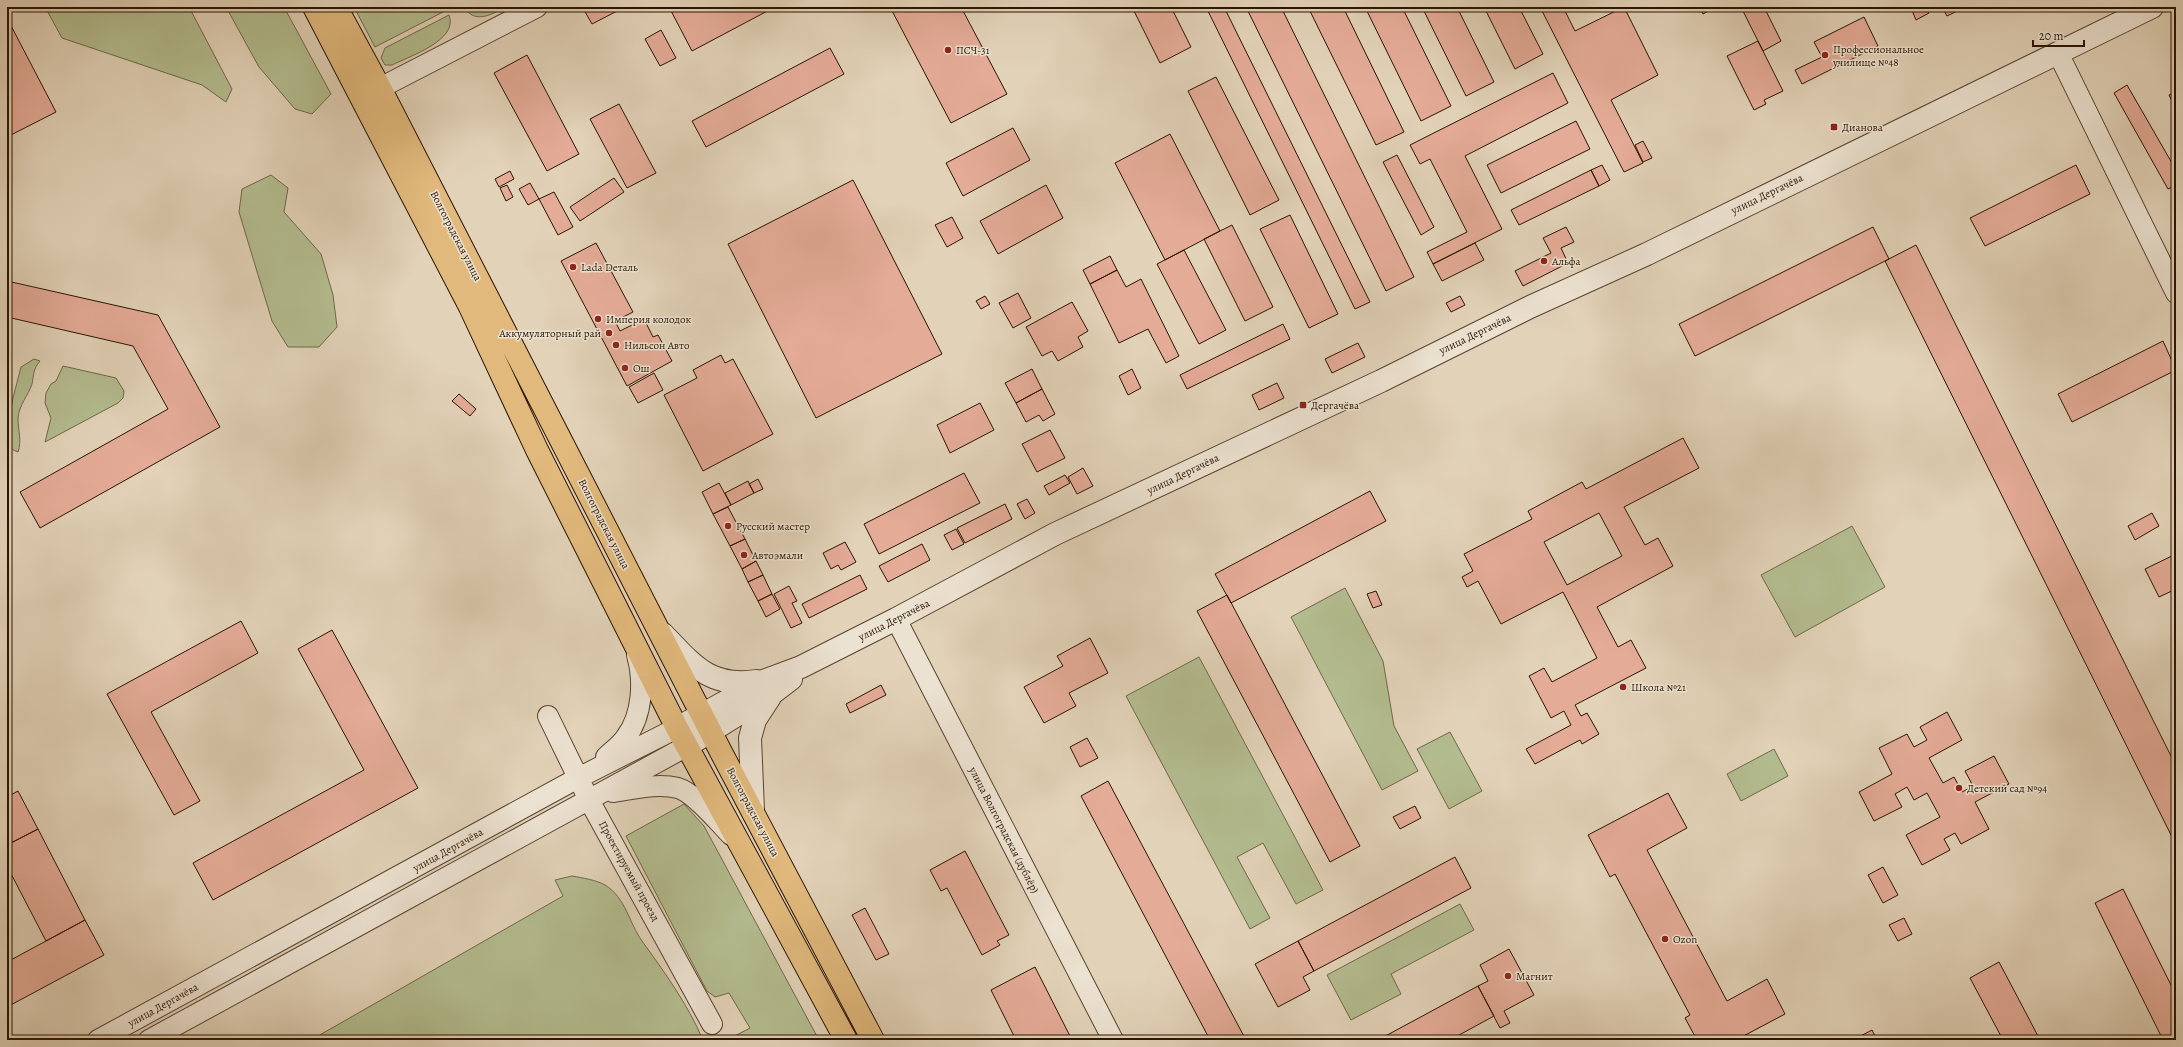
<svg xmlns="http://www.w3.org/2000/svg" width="2183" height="1047" font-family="Alegreya,serif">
	<rect width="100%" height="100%" fill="#e2d2b8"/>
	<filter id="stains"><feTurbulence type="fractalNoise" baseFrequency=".005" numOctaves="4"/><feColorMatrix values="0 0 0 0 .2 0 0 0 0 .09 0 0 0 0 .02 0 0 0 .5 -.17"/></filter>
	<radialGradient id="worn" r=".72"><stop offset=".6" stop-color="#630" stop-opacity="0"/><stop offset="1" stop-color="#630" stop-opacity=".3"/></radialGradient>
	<path fill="#b3bc8f" stroke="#6e6848" d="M45 7H189L232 89 226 102 202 85 62 38Z
		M226 7H284L331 94 312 114 295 109 259 67Z
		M354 7H440L443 12 375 47Z
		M464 7H506C492 14 475 25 464 7Z
		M449 15C459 40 410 56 392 65H385L381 58 385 48Z
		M271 175 288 188 284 212 321 254 333 295 337 327 319 347H288L272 321 239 212 242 189Z
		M34 359 40 361C33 369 34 374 32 384 28 396 19 405 18 418 18 431 22 440 18 452 13 450 8 448 7 442 4 426 17 384 21 367Z
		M63 366 116 378 124 391 123 398 118 403 45 442 51 418 45 403 46 393 51 384 56 381Z
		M1852 526 1885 587 1795 637 1761 575Z
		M1345 588 1383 661 1394 726 1418 771 1382 790 1291 617Z
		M1199 657 1323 890 1296 904 1263 843 1237 857 1270 918 1250 929 1126 696Z
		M1450 732 1482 791 1449 809 1417 749Z
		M1774 749 1788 776 1741 801 1727 774Z
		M684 804 704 826 819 1040H727L750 1028 729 993 715 997 707 991 626 836Z
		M572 876C583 878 596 880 605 885 626 898 629 923 642 941 665 973 687 1003 703 1040H311L563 896 555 880Z
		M1460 904 1474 930 1391 974 1401 994 1351 1020 1327 975Z"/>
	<path fill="#e4ab97" stroke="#2a1401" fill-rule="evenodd" d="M589 7H620L621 9 592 24 584 10Z
		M669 7H775L692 51Z
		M890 7H961L1007 94 951 123Z
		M1132 7H1171L1191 47 1160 63Z
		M1206 7H1224L1370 302 1355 309Z
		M1246 7H1281L1414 277 1386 291Z
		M1308 7H1343L1404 132 1376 145Z
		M1365 7H1402L1451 106 1421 121Z
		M1422 7H1457L1494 82 1466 96Z
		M1484 7H1519L1543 54 1515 69Z
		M1540 7H1563L1575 31 1624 7 1658 75 1611 100 1643 163 1624 172Z
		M1699 7H1715L1703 14Z
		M1741 7H1764L1781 41 1763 51Z
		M1913 7H1926L1929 13 1916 20 1911 8Z
		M1930 7H1941L1932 11Z
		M1942 7H1965L1947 16Z
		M1864 17 1878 46 1802 84 1795 70 1822 57 1814 42Z
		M7 18 56 112 7 137Z
		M661 30 676 58 660 66 645 39Z
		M1758 41 1783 91 1764 100 1766 104 1754 110 1727 56Z
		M830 48 844 74 706 147 692 121Z
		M527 55 579 154 547 171 494 73Z
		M1553 73 1568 103 1465 156 1502 229 1433 264 1427 252 1467 232 1430 159 1420 164 1410 145Z
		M1216 77 1279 200 1250 215 1188 91Z
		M2127 85 2176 170V185L2168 189 2114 93Z
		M2176 91V109L2169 95Z
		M619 104 656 173 627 188 590 119Z
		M1576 121 1590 149 1501 193 1487 165Z
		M1013 128 1030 160 963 196 946 163Z
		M1170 134 1220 231 1165 260 1115 163Z
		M1643 141 1652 158 1643 162 1635 145Z
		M1397 155 1434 227 1421 235 1383 162Z
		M1602 165 1610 180 1599 186 1591 170Z
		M2076 165 2090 194 1985 246 1970 218Z
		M1591 170 1599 186 1519 225 1511 210Z
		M510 171 514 179 499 187 495 179Z
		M614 178 624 192 580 221 570 207Z
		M853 180 942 354 816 418 728 244Z
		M530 183 539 199 528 205 519 189Z
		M507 185 513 197 506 201 500 188Z
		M1046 185 1063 218 998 254 980 221Z
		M554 192 573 227 558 235 539 199Z
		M1290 215 1338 314 1309 328 1260 229Z
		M952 217 963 238 947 247 935 225Z
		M1232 225 1273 307 1245 321 1204 239Z
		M1566 227 1574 242 1561 248 1568 263 1523 286 1515 271 1551 253 1543 238Z
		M1873 227 1889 259 1695 356 1679 324Z
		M596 243 633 312 615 321 620 331 644 319 653 337 658 335 672 361 627 386 561 261Z
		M1475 243 1484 260 1442 281 1433 264Z
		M1916 245 2176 766V845L1885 261Z
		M1184 250 1226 330 1199 344 1157 264Z
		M1110 256 1117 270 1090 284 1083 270Z
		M1117 270 1126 287 1141 279 1179 356 1166 363 1148 329 1119 343 1090 284Z
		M7 281 158 315 220 427 40 528 20 492 168 409 133 346 7 317Z
		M1018 293 1031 318 1013 328 999 303Z
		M985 296 990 304 981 309 976 301Z
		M1460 296 1465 305 1451 312 1446 303Z
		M1072 302 1088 331 1078 337 1083 347 1058 361 1052 351 1042 356 1026 327Z
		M1283 324 1290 339 1187 389 1180 375Z
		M2163 341 2176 370 2072 422 2058 394Z
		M1358 343 1365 357 1332 373 1325 359Z
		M721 355 725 363 733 359 773 434 703 471 664 395 697 378 693 370Z
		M1032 369 1042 389 1016 403 1005 383Z
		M1132 369 1141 388 1128 395 1119 376Z
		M654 373 663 390 638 403 629 387Z
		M1277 383 1284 398 1259 410 1252 395Z
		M1042 389 1055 414 1043 421 1039 415 1026 422 1016 403Z
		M459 394 476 409 470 416 452 401Z
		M980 403 994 430 950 453 937 425Z
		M1050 430 1065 458 1037 472 1022 444Z
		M1683 438 1699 468 1624 507 1645 545 1658 538 1673 566 1597 607 1618 647 1631 640 1646 668 1575 705 1581 716 1587 713 1599 734 1582 744 1580 740 1535 764 1526 749 1571 725 1564 711 1551 718 1529 676 1544 668 1552 682 1597 658 1563 592 1501 624 1478 581 1467 587 1462 577 1473 571 1464 554 1532 519 1528 511 1582 482 1586 489ZM1599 513 1622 556 1567 585 1544 542Z
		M1083 468 1093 486 1077 494 1068 477Z
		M964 473 980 503 879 554 864 524Z
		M1065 475 1070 483 1049 495 1044 486Z
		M758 479 763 489 754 493 749 484Z
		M748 481 754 493 731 505 725 493Z
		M719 483 731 505 713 514 702 492Z
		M1370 491 1386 521 1231 603 1215 574Z
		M1027 499 1035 513 1025 519 1017 504Z
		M1005 504 1012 519 965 543 957 528Z
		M728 507 745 539 730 546 713 514Z
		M2152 513 2159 526 2135 540 2128 526Z
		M956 529 964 544 952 550 944 535Z
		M745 539 756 561 742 569 730 546Z
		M845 542 856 562 841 570 838 565 831 569 823 553Z
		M922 544 930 560 888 582 879 566Z
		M2176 554V589L2159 597 2145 569Z
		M756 561 763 575 748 582 742 569Z
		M763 575 772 594 758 601 748 582Z
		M860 575 867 589 809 618 802 604Z
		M789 586 797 601 792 603 802 623 791 628 774 594Z
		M1376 591 1382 605 1373 608 1367 594Z
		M772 594 780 609 766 617 758 601Z
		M1227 595 1360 846 1330 862 1197 611Z
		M241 621 258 653 151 712 200 801 174 815 107 694Z
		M332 630 418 788 213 900 193 863 364 770 298 649Z
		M1090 638 1108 673 1069 693 1076 706 1044 723 1024 687 1063 666 1057 656Z
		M881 685 886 695 850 713 846 704Z
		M1947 712 1962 740 1929 758 1943 783 1954 777 1962 792 1973 786 1965 771 1994 756 2009 784 1975 802 1989 829 1961 844 1955 833 1944 839 1950 850 1922 865 1906 835 1940 817 1927 793 1914 800 1907 787 1895 794 1902 807 1874 821 1859 792 1892 774 1879 748 1907 734 1914 747 1927 740 1920 727Z
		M1087 738 1098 758 1080 767 1070 747Z
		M1108 781 1150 860 1246 1040H1210L1081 796Z
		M18 791 38 829 7 845V797Z
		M1668 793 1687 828 1647 850 1727 1001 1767 979 1785 1014 1736 1040H1697L1685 1018 1690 1015 1615 874 1610 877 1588 835Z
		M1415 806 1421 818 1400 829 1393 817Z
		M38 829 85 920 46 941 7 866V845Z
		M965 851 1009 935 997 941 1000 945 982 955 947 888 941 891 930 870Z
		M1455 857 1471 888 1314 971 1298 941Z
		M1883 867 1898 895 1883 903 1868 875Z
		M2123 889 2176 995V1040H2163L2095 903Z
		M865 908 889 954 876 960 852 915Z
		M1904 918 1912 934 1898 941 1889 925Z
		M85 920 104 955 7 1007V962Z
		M1298 941 1314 971 1303 977 1310 990 1278 1007 1255 964Z
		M1509 949 1534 995 1504 1011 1510 1023 1500 1028 1478 986 1488 981 1480 965Z
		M1999 962 2027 1015 2040 1040H2003L1970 978Z
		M1035 967 1072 1040H1016L991 990Z
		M1478 986 1494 1016 1450 1040H1378Z
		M1872 1030 1877 1040H1853Z"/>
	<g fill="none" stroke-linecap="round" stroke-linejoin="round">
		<defs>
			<path id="minor" d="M2058 53 2176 293
				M380 88 537 7
				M896 619 1113 1040
				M548 716 589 800 712 1024
				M606 757C612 751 621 745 626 737 643 715 644 680 637 655
				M613 792C634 789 657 783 678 788 695 793 718 822 731 835
				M98 1040 578 778 677 728
				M149 1040 687 746"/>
			<path id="tertiary" d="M663 634C693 665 709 688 757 681
				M677 728 766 680 801 667 896 619 1055 534 1381 381 1530 307 1647 254 2152 7
				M687 746 774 692 791 679
				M753 811 750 738 755 720 770 697"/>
			<path id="primary" d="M314 7 470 307 537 450 677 728 846 1040
				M336 7 380 88 721 752 873 1040"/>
		</defs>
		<use href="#minor" stroke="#58442f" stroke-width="22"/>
		<use href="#tertiary" stroke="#58442f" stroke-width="24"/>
		<use href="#primary" stroke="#2a1401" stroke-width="24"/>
		<use href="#minor" stroke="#ece2d1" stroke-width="20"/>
		<use href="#tertiary" stroke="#ece2d1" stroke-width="22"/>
		<use href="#primary" stroke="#e1b97c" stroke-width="22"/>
	</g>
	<g fill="#8f2418" stroke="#ece2d1" stroke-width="1.5">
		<circle cx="948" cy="50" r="4"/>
		<circle cx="1825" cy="55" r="4"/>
		<rect x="1830" y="123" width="8" height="8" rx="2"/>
		<circle cx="1544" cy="261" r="4"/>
		<circle cx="573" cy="267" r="4"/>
		<circle cx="598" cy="319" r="4"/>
		<circle cx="609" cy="333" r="4"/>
		<circle cx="616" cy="345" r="4"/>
		<circle cx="625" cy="368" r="4"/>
		<rect x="1299" y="401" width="8" height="8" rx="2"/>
		<circle cx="728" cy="526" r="4"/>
		<circle cx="744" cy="555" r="4"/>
		<circle cx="1623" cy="687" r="4"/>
		<circle cx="1959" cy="788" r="4"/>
		<circle cx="1665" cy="939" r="4"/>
		<circle cx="1508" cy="976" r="4"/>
	</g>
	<g text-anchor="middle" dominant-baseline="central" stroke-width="3" stroke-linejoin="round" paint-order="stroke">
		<g font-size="11" fill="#2a1401" stroke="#ece2d1" text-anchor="start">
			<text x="1833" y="49">Профессиональное<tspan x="1833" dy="13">училище №48</tspan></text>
			<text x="956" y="50">ПСЧ-31</text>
			<text x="1842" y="127">Дианова</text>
			<text x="1552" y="261">Альфа</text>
			<text x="581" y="267">Lada Dеталь</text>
			<text x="606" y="319">Империя колодок</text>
			<text x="601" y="333" text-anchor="end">Аккумуляторный рай</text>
			<text x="624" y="345">Нильсон Авто</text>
			<text x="633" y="368">Ош</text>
			<text x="1311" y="405">Дергачёва</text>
			<text x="736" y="526">Русский мастер</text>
			<text x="752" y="555">Автоэмали</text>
			<text x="1631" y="687">Школа №21</text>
			<text x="1967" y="788">Детский сад №94</text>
			<text x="1673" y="939">Ozon</text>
			<text x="1516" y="976">Магнит</text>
		</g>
		<g font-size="11" fill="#2a1401" stroke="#ece2d1">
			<text transform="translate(1767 194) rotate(-26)">улица Дергачёва</text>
			<text transform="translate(456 236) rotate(63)">Волгоградская улица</text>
			<text transform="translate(1475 334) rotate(-26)">улица Дергачёва</text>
			<text transform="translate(1183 474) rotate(-26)">улица Дергачёва</text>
			<text transform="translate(604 524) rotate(63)">Волгоградская улица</text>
			<text transform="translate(894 620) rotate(-27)">улица Дергачёва</text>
			<text transform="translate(753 812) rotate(62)">Волгоградская улица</text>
			<text transform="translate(1004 830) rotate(63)">улица Волгоградская (дублёр)</text>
			<text transform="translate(448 850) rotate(-29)">улица Дергачёва</text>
			<text transform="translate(629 871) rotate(61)">Проектируемый проезд</text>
			<text transform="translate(163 1005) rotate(-29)">улица Дергачёва</text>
		</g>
	</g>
	<rect width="2183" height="1047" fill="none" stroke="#e2d2b8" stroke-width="24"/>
	<rect x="8" y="8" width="2167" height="1031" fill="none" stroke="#2a1401" stroke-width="2"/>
	<rect x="12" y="12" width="2159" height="1023" fill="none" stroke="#2a1401"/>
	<path d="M2033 40v6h51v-6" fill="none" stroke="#2a1401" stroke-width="2"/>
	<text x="2039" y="40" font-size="12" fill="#2a1401" stroke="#ece2d1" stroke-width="3" paint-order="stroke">20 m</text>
	<rect width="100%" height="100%" filter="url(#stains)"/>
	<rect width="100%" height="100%" fill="url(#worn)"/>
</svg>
